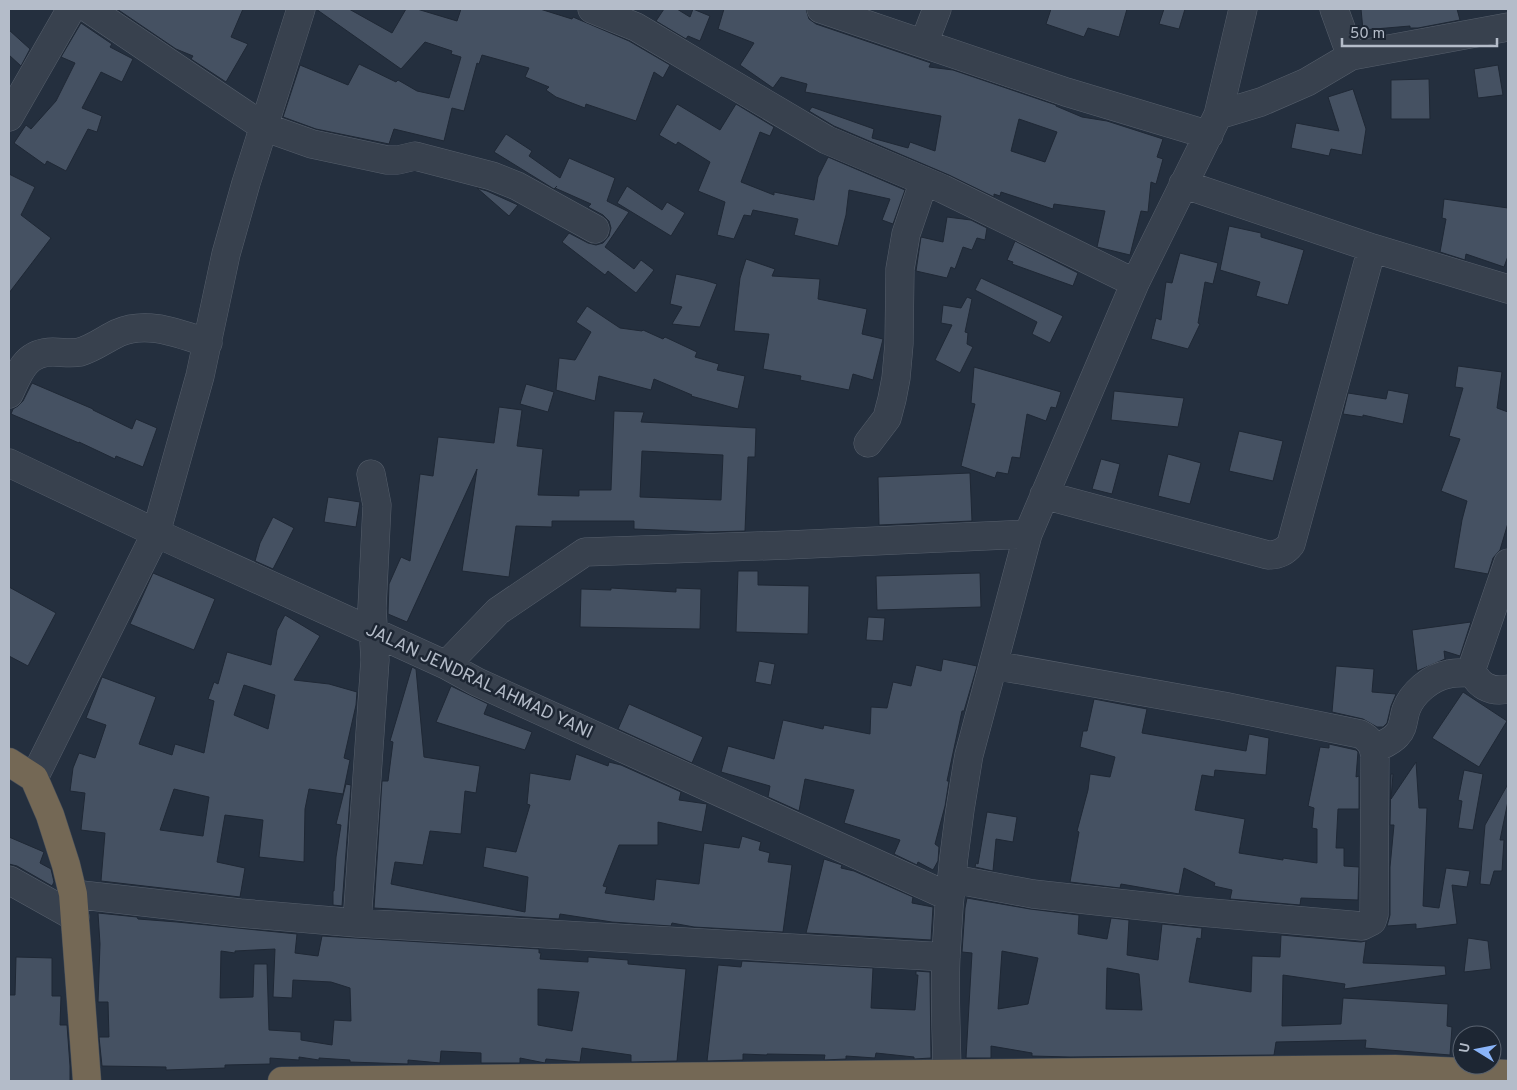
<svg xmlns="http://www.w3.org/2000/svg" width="1517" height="1090" font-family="Overpass,sans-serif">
	<rect width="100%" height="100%" fill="#242f3e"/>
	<path fill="#455162" stroke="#1f2835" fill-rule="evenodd" d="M117 9H243L231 37 248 44 226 82 191 59 193 56 176 49Z
		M316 9H349L392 33 406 9H417L457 21 461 9H540L572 19 573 17 629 41 670 65 663 78 654 72 636 121 586 104 585 108 556 97 546 90 549 87 525 77 529 68 482 55 479 64 477 63 464 111 452 108 444 141 394 129 389 144 316 129 283 117 300 65 348 85 359 64 396 82 398 80 417 91 449 98 461 57 451 54 452 51 425 42 401 69Z
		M664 9H677L690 17 693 9 710 16 700 41 688 36 686 39 656 21Z
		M724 9H806L809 19 816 24 931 63 929 67 953 70 1056 105V106L1082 117 1107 121 1163 139 1157 157 1163 159 1156 184 1151 182 1148 212 1141 211 1130 255 1097 247 1105 211 1054 204 1053 209 1001 192 1000 196 994 194V197L949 175 834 126 809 111 812 107 874 129 872 138 908 148 910 142 935 151 941 116 805 92 807 84 781 77 773 88 740 65 754 43 718 29ZM1019 119 1057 132 1045 162 1011 151Z
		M1051 9H1127L1119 37 1088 28 1084 37 1046 24Z
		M1164 9H1185L1179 29 1159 24Z
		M1361 9H1457L1460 20 1418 28H1410V26L1363 30Z
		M81 23 112 44 110 47 133 59 122 82 101 72 82 108 102 116 97 132 88 129 66 171 47 161 45 165 14 143 26 125 31 129 56 101 75 63 61 57Z
		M9 30 30 49 21 66 9 55Z
		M1498 65 1503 95 1478 98 1474 69Z
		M1429 79 1430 119H1391V80Z
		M1353 89 1366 129 1362 155 1331 149 1329 156 1291 148 1296 123 1339 131 1328 97Z
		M677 104 720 130 736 104 774 127 770 136 760 132 741 182 774 195V192L814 200 818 177 828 157 905 190 893 224 882 220 890 199 849 190 846 215 838 246 794 235 798 219 753 210 751 216 744 215 734 239 717 235 725 202 698 191 710 162 678 142 676 145 659 135Z
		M506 134 532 151 529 156 560 178 569 158 615 178 607 201 629 212 605 247 634 269 641 260 654 270 636 293 608 271 605 275 562 242 569 233 588 243 596 245 603 243 609 236 611 228 609 221 603 215 588 207 591 204 555 188 557 186 554 189 494 152Z
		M9 174 35 187 21 215 51 238 9 293Z
		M627 186 662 210 667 202 685 213 671 236 617 203Z
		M477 188 487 191 518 205 509 216Z
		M1444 199 1508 208V256L1504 267 1466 254 1465 260 1440 252 1446 219 1442 218Z
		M947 217 971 220 987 228 985 240 977 238 972 250 963 247 955 269 951 267 947 278 916 271 921 237 943 242Z
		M1229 226 1261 233V237L1304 250 1288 305 1256 296 1260 282 1220 270Z
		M1015 241 1078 273 1073 286 1012 264 1013 262 1007 260Z
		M1180 253 1218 263 1213 284 1205 282 1198 323 1200 324 1188 349 1151 339 1156 318 1161 320 1166 282 1172 283Z
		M746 259 775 269 772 276 820 279 818 299 867 309 862 334 883 339 873 380 853 374 849 390 800 380 801 376 763 369 769 334 734 331 740 278Z
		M676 274 704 280 717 284 700 327 672 324 682 307 670 304Z
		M981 278 1063 316 1050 343 1032 334 1037 322 975 290Z
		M967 297 972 299 965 332 968 333 967 344 973 347 960 373 935 360 952 325 941 323 943 305 961 308Z
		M587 306 620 328 642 331 643 330 663 339 665 337 697 352 695 357 719 364 717 370 745 376 738 409 691 396 692 395 654 379 651 390 599 376 595 401 556 390 559 358 575 360 591 332 576 322Z
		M1458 366 1502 372 1497 408 1508 412V523L1500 550 1493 558 1488 574 1454 568 1462 520 1467 501 1441 491 1460 439 1449 436 1463 388 1455 387Z
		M974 367 1061 392 1056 408 1051 407 1046 421 1027 414 1020 458 1012 457 1008 474 997 472 995 478 961 466 975 404 971 403Z
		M32 383 93 409V410L132 429 136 419 157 428 143 467 116 456 115 459 79 442V443L11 414 13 409 18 406 23 401Z
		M526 384 554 392 548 412 520 404Z
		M1388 390 1409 394 1403 424 1363 415V417L1343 414 1348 393 1386 399Z
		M1114 391 1184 398 1178 427 1111 420Z
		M499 407 522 410 517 446 543 449 538 495 579 496V490H611L614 411 644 412 641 422 756 428 755 457H748L745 531 707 532 634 529V521H552V527L516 526 509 577 462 571 477 469 407 622 388 614 389 584 401 557 410 561 420 474 433 476 438 437 494 443ZM642 451 723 455 721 500 640 497Z
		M1239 431 1283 441 1273 481 1229 471Z
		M1168 454 1201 463 1190 504 1158 496Z
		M1101 459 1120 464 1112 494 1092 489Z
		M970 473 972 521 879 525 878 477Z
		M328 497 360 502 356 527 324 522Z
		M273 517 294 528 273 569 255 561 260 543Z
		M738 571H758V585L809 586 808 634 736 632Z
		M153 573 215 599 194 650 130 624Z
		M980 573 981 607 877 610 876 576Z
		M9 587 56 613 28 666 9 656Z
		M611 588 676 592V588L701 589 700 629 580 627 581 589 611 590Z
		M285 615 320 636 294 680 329 684 357 692 356 705 344 758 350 760 343 794 309 789 305 809 304 862 259 857 263 820 225 815 217 862 245 868 240 897 101 881 105 833 81 830 85 793 70 791 73 768 79 753 95 758 106 725 86 718 102 677 156 697 139 744 172 755 175 744 204 753 214 701 208 699 214 682 218 684 227 652 271 665 277 630ZM244 685 275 695 268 729 234 715ZM174 789 209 797 203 836 160 830Z
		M868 617 885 618 883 641 866 640Z
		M1471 622 1460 656 1444 651 1445 659 1417 671 1412 630Z
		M943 659 977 666 964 711H962L947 781H949L945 806 935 844 939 847 938 861 933 870 918 862 917 865 894 854 900 840 844 823 854 790 805 779 799 811 768 797 770 786 721 772 728 746 774 759 783 720 823 729 824 725 870 734 871 707 887 708 893 682 911 686 916 665 941 671Z
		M759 661 775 664 771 685 755 682Z
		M1336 666 1374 669 1372 692 1396 694 1391 706 1387 723 1383 727H1377L1363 719 1332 712Z
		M412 667 416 669 424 757 480 766 476 793 465 791 461 834 430 831 423 865 395 862 391 884 525 912 528 877 483 867 486 847 516 852 530 805 527 804 530 773 570 780 576 754 608 766 609 762 621 765 681 792 679 800 707 804 702 832 658 822V845H619L603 886 607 887 605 893 654 900 656 879 699 884 704 843 739 848 742 836 761 842 759 850 770 853 768 862 792 865 783 932 694 927 672 923 671 926 612 922 560 914 559 919 374 908 382 781H388L393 742 390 741Z
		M451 686 488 704 484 714 532 732 525 750 436 722Z
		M1463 692 1507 721 1479 767 1432 738Z
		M1094 699 1147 709 1142 733 1246 751 1249 734 1269 738 1266 775 1215 770 1214 777 1202 775 1195 810 1245 819 1239 853 1283 860V858L1317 863V829L1312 828 1314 808 1308 806 1320 747 1329 748V744L1356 750 1358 752 1356 777 1359 776V809H1338L1336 848H1344V866L1359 867 1358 900 1301 898 1300 905 1230 899 1232 890 1214 886 1215 883 1184 868 1179 894 1121 884 1120 888 1070 882 1079 832 1077 831 1088 790 1090 774 1110 777 1115 757 1080 747 1083 731H1087Z
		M629 704 703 737 692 763 618 729Z
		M1416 762 1419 808H1427L1423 906 1439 908 1446 868 1470 871 1467 887 1452 885 1457 924 1416 929V924L1387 926 1390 915V867L1394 825H1390L1391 774H1393L1391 799Z
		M1464 770 1483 774 1473 830 1458 828 1462 801 1458 800Z
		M346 784 351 785 342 906 333 905V891H334L336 857 341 825 336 824Z
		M1508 784V801L1500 840H1504L1502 871H1494L1490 885 1480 884 1485 825Z
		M987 812 1017 817 1013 842 996 839 993 871 975 867 976 863 978 864Z
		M9 837 44 852 40 863 51 869 54 882 52 886 17 866 9 864Z
		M824 859 842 865 841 868 854 871 913 897 912 903 933 907 931 940 806 933Z
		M967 898 1030 909 1079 915 1078 934 1107 939 1111 918 1129 920 1127 955 1158 960 1162 924 1202 928 1201 939 1197 938 1189 982 1251 992 1252 956 1280 957 1281 935 1361 942 1366 941 1363 963 1445 966 1446 975 1344 989 1345 984 1283 975 1282 1026 1341 1024 1343 998 1448 1004 1447 1026 1452 1027 1450 1055 1365 1048 1366 1040 1276 1042 1274 1055 1070 1057 1032 1056V1053L991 1046V1058H966L972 953 962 952 965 908ZM1002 951 1038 958 1028 1004 998 1009ZM1107 968 1139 974 1142 1010 1106 1009Z
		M98 913 137 917 138 919 177 922 297 934 295 953 318 956 322 936 539 949V953H541L540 959 588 962V957L628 960V964L686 969 677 1061 631 1062V1055L582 1048 580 1062 546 1059 545 1063 520 1058V1063H481V1053L441 1051 440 1063 408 1060V1064L350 1062V1060L319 1058V1060L299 1057V1060L270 1058V1064L225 1065V1068L166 1070V1067L102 1066 99 1037H109L108 1002H98L100 944ZM275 949 273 997 292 998 293 980 331 982 350 988 351 1021 334 1020 332 1045 301 1040V1032L269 1030 267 964H254L253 997 220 998 221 951 235 953V951ZM538 989 579 992 572 1031 538 1025Z
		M1468 938 1488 941 1491 969 1464 972Z
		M16 957 52 958V996H61L60 1025H67L70 1066V1081H9V995H15Z
		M742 961 873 968 871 1008 915 1010 918 975H916V971L930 972 931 1058 914 1059V1057L876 1053 875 1058 846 1056V1059L824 1060 825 1055 767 1054V1055L743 1054V1060L707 1061 718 965 741 967Z"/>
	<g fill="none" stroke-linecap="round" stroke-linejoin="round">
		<defs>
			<path id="minor" d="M89 9 264 127 312 144 387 160H398L415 156 492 176 517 186 595 229
				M592 9 636 27 827 140 943 189 1135 283
				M821 9 1066 92 1209 135
				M1334 9 1351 56
				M924 43 937 9
				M1218 115 1261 102 1307 82 1351 56 1508 27
				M9 117 71 9
				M1183 184 1372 248 1508 289
				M9 394C19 373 25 352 53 352 62 352 71 354 80 352 94 348 105 339 118 333 148 320 179 334 208 343
				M868 443 887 418 892 399 896 378 899 344 900 269 906 234 924 181
				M9 463 167 538 446 665 477 682 950 897
				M1044 495 1268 555C1278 555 1285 552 1291 544L1372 248
				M1508 563 1472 668C1476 685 1491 693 1508 689
				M446 665 498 611 585 552 788 545 1028 534
				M1374 749C1382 745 1391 742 1397 735 1404 728 1403 719 1406 710 1412 693 1431 677 1449 674 1457 672 1465 673 1473 673
				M34 778 156 533 200 376 226 254 246 183 301 9
				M953 879 1033 894 1189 911 1362 926 1372 921 1374 915 1375 756C1373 745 1370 739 1360 734L1223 706 993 665
				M9 880 75 917
				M73 894 240 913 357 923 946 957
				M357 923 375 660 372 608 377 505 371 474
				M947 1081C947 1039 944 997 946 955 949 889 957 821 969 755L1028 534 1135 283 1218 115 1243 9"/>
			<path id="highway" d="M9 762 34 778 50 815 66 865 73 894 87 1081
				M282 1081 1395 1069 1508 1074"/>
		</defs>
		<use href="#minor" stroke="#565f6c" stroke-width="29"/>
		<use href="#highway" stroke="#434c59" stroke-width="29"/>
		<use href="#minor" stroke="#38414e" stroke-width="28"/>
		<use href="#highway" stroke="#746855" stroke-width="28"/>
	</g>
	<g text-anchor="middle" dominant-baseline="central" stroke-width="5" stroke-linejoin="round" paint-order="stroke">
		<g font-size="18" fill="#b4bcc9" stroke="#1d2633">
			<text transform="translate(479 682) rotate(25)">JALAN JENDRAL AHMAD YANI</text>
		</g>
	</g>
	<rect width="1517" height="1090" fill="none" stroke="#b4bcc9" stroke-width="20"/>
	<g transform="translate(1477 1050) rotate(280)"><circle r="24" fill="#1d2633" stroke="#59626f"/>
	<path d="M0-4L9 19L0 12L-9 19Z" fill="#8ab4f8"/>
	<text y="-8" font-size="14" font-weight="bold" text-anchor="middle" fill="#b4bcc9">U</text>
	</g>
	<path d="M1342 38v8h155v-8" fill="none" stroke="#b4bcc9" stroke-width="2.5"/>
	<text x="1350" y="38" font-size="15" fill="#b4bcc9" stroke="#1d2633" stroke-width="4" paint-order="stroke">50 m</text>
</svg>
